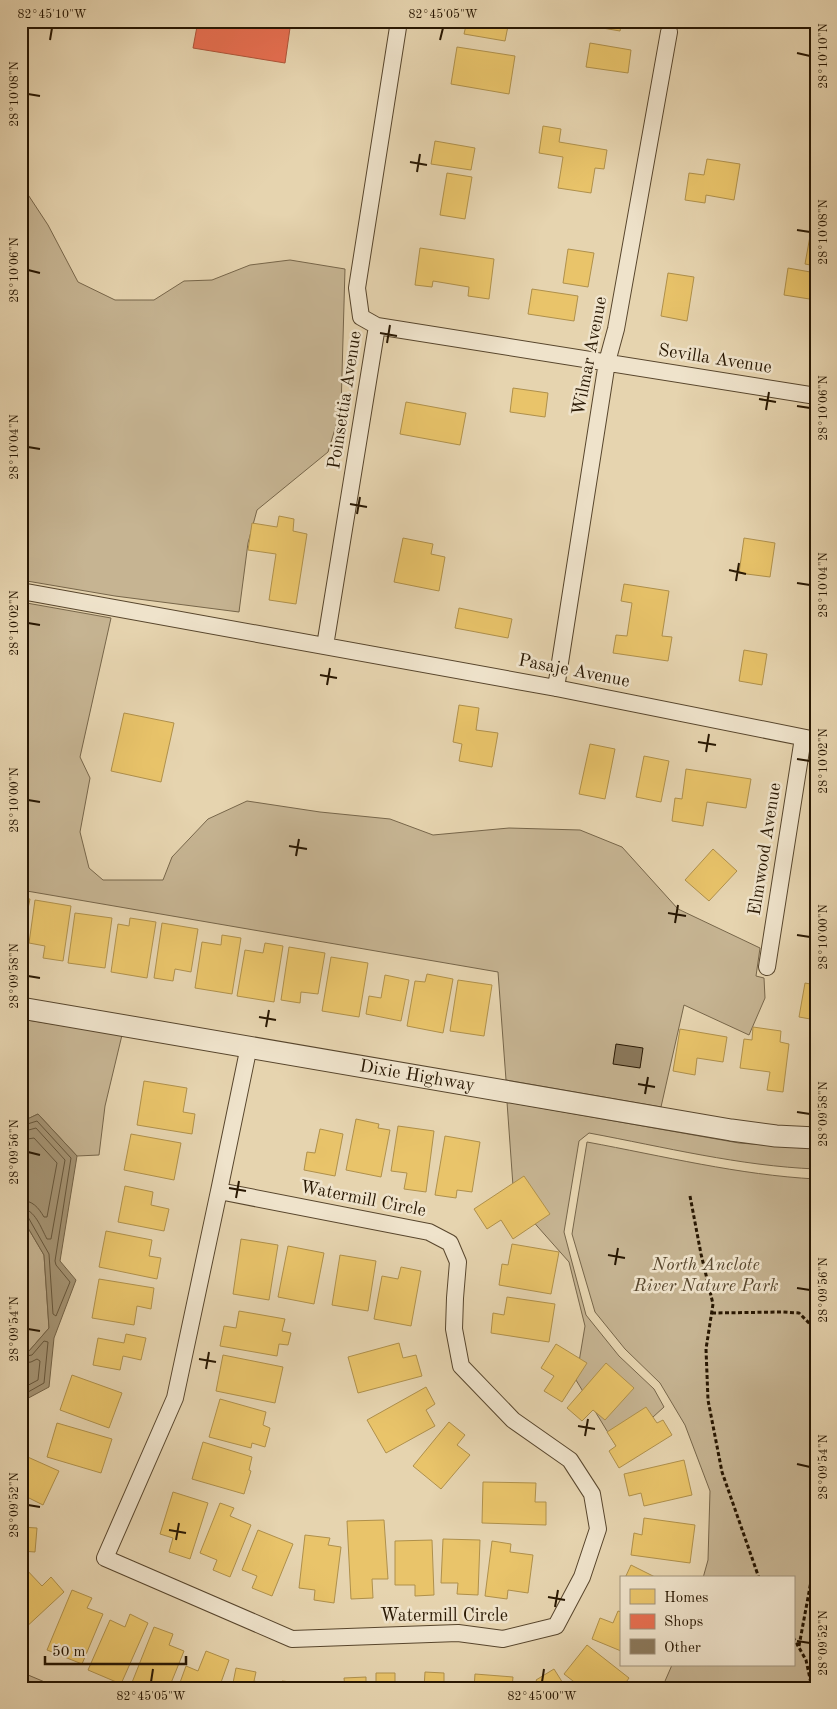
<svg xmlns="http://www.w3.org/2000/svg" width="837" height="1709" font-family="'Old Standard TT',serif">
	<rect width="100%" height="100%" fill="#e6d4af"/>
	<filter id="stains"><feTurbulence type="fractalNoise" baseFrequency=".004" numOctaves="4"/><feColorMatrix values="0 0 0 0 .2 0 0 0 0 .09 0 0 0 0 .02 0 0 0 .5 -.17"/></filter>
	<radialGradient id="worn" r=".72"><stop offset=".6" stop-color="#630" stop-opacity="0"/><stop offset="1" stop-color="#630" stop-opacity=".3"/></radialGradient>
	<path fill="#c6b492" stroke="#77664a" d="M21 184 48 225 78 282 115 300H154L184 281 212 280 250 265 290 260 345 269 341 409 328 452 257 510 248 543 239 612 115 596 21 580Z
		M21 602 111 618 80 757 90 778 80 832 89 868 103 880H163L172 857 208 819 247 801 320 812 390 819 433 835 509 828 580 830 622 847 678 909 760 948 756 976 764 978 765 998 749 1035 684 1005 661 1107 506 1080 498 972 21 890Z
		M21 1019 122 1035 105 1106 99 1155 77 1156 38 1114 21 1122Z
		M507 1102 739 1143 816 1149V1169C740 1166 664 1147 589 1133L579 1141 564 1232 586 1315 619 1356 654 1389 664 1407 618 1449 576 1380 585 1326 569 1262 514 1200Z
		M587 1142C663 1156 739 1175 816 1179V1688H662L672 1665H793V1578H703L708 1560 710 1491 685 1425 660 1383 625 1349 595 1312 572 1234Z
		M21 1216 44 1255 49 1328 29 1351 21 1352Z
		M21 1672 59 1688H21Z"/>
	<path fill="#a59474" stroke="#736246" d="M38 1114 77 1156 60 1261 76 1280 54 1338 49 1387 21 1402V1352L29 1351 49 1328 44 1255 21 1216V1122Z"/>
	<path fill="#e9c46a" stroke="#af904b" d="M467 21H509L505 41 464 34Z
		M579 21H622L620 31 579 24Z
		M590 43 631 50 628 73 586 67Z
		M457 47 515 56 509 94 451 84Z
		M543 126 561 129 559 142 607 150 604 169 595 168 591 193 558 188 563 157 539 153Z
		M435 141 475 148 471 170 431 164Z
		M707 159 740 164 734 200 706 195 705 203 685 200 689 173 704 175Z
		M447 173 472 177 465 219 440 215Z
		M810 236 816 237V266L805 264Z
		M420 248 494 259 489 299 468 296 469 287 433 281 432 287 415 285Z
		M568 249 594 253 588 287 563 283Z
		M788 268 816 273V300L784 295Z
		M668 273 694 277 687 321 661 316Z
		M532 289 578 296 574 321 528 314Z
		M513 388 548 393 545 417 510 412Z
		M406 402 466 413 460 445 400 434Z
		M279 516 294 519 293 531 307 534 296 604 269 600 276 554 248 550 252 523 277 527Z
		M403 538 433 544 431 554 445 557 439 591 394 582Z
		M744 538 775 543 770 577 739 573Z
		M624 584 669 591 662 636 672 637 668 661 613 653 616 635 627 636 632 603 621 601Z
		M459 608 512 619 508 638 455 628Z
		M744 650 767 654 762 685 739 681Z
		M459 705 479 708 476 730 498 733 492 767 459 761 462 744 453 742Z
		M124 713 174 723 161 782 111 771Z
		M590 744 615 749 605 799 579 794Z
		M644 756 669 761 661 802 636 797Z
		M686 769 751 779 746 808 707 802 703 826 672 821 675 798 682 799Z
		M713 849 737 871 709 901 685 880Z
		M21 898 30 899 21 942Z
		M35 900 71 906 63 961 43 958 45 946 29 943Z
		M75 913 112 918 105 968 68 963Z
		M130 918 156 922 147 978 111 972 118 924 129 926Z
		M162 923 198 929 191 972 175 969 173 981 154 978Z
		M222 935 241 938 232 994 195 988 202 942 221 945Z
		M265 943 283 946 274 1002 237 996 245 950 263 953Z
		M289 947 325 953 318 994 301 992 300 1003 281 1000Z
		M331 957 368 963 359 1017 322 1011Z
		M427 974 453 979 443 1033 407 1026 415 981 425 982Z
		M385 975 409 980 401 1021 366 1014 369 996 381 998Z
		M458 980 492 985 484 1036 450 1031Z
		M805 983 816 985V1020L799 1017Z
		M753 1027 781 1031 780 1042 789 1044 783 1092 767 1090 770 1072 740 1068 744 1039 752 1040Z
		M680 1029 727 1037 723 1062 697 1058 695 1075 673 1071Z
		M144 1081 187 1088 183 1112 195 1114 192 1134 137 1125Z
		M356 1119 379 1124 378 1128 390 1130 381 1177 346 1170Z
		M398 1126 434 1131 426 1192 404 1189 407 1173 391 1171Z
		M320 1129 343 1134 335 1176 304 1170 307 1152 315 1153Z
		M131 1134 181 1143 174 1180 124 1170Z
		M445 1136 480 1142 472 1192 457 1190 456 1198 435 1195Z
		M524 1176 550 1214 513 1239 501 1220 487 1229 474 1209Z
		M125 1186 153 1192 151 1205 169 1209 164 1231 118 1222Z
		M106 1231 152 1240 149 1256 161 1258 157 1279 99 1267Z
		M241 1239 278 1245 269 1300 233 1294Z
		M512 1244 559 1252 551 1294 499 1285 502 1264 508 1265Z
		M288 1246 324 1253 314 1304 278 1297Z
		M340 1255 376 1261 368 1311 332 1305Z
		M401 1267 421 1271 411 1326 374 1319 382 1276 398 1279Z
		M99 1279 154 1288 151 1309 137 1306 134 1325 92 1318Z
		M507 1297 555 1304 549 1342 491 1333 493 1313 504 1315Z
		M239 1311 285 1319 282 1331 291 1333 288 1345 279 1344 277 1356 220 1346 224 1326 236 1328Z
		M126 1334 146 1338 141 1360 123 1356 120 1370 93 1365 98 1338 124 1343Z
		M399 1343 403 1358 416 1355 422 1376 358 1393 348 1357Z
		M556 1344 587 1363 562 1402 544 1391 554 1376 541 1368Z
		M223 1355 283 1367 275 1403 216 1391Z
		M606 1363 634 1388 605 1420 593 1410 582 1421 567 1408Z
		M72 1375 122 1393 109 1428 60 1410Z
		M426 1387 435 1404 426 1410 435 1426 386 1453 367 1420Z
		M220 1399 266 1412 263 1425 270 1428 265 1447 252 1443 251 1448 209 1437Z
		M646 1407 657 1423 663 1420 672 1435 619 1468 609 1451 616 1446 607 1432Z
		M449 1422 465 1435 457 1445 470 1455 441 1489 413 1466Z
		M57 1423 112 1439 101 1473 47 1457Z
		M203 1442 252 1457 249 1470 251 1471 244 1494 192 1479Z
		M21 1454 59 1471 43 1505 21 1494Z
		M684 1460 692 1495 644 1506 641 1493 629 1496 624 1474Z
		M483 1482 536 1483 535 1502H546V1525L482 1523Z
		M173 1492 208 1503 190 1559 169 1552 173 1538 160 1534Z
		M220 1503 234 1508 230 1516 251 1525 230 1577 213 1570 217 1560 200 1553Z
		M644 1518 695 1525 690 1563 631 1555 634 1533 642 1535Z
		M384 1520 388 1579H372L373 1598 351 1599 347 1521Z
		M21 1527 37 1528 35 1552 21 1551Z
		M258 1530 293 1544 272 1596 252 1588 257 1576 242 1570Z
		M305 1535 330 1538 328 1545 341 1547 334 1603 314 1600 315 1590 299 1588Z
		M443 1539 480 1540 478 1595 457 1594 458 1583H441Z
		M432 1540 434 1595 415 1596V1585H395V1541Z
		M492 1541 511 1544 510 1552 533 1555 528 1593 508 1590 507 1599 485 1596Z
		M631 1565 657 1578H625Z
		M24 1567 42 1586 51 1577 64 1592 23 1630 21 1629V1570Z
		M72 1590 92 1598 87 1608 103 1614 82 1664 47 1650Z
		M618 1611 621 1612V1651L592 1639 600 1618 613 1623Z
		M130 1614 148 1623 121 1684 88 1670 110 1620 125 1627Z
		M154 1627 173 1634 169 1645 184 1651 169 1688H137L131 1685Z
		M587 1645 629 1678 622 1688H582L564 1674Z
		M206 1651 229 1660 219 1688H178L186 1666 198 1671Z
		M236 1668 256 1672 254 1681 270 1685 269 1688H232Z
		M554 1669 566 1688H541L536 1680Z
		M425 1672 444 1673V1684L462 1685V1688H424Z
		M376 1673H395V1684H413V1688H376Z
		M475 1674 513 1677 512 1688H474Z
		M366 1677V1688H345L344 1678Z
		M282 1681 318 1685V1688H281Z"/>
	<path fill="#e76f51" stroke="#ae5539" d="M198 21H291L285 63 193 48Z"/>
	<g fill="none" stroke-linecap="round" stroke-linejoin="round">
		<path stroke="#66563b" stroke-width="1" d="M21 1126 37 1121 71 1158 55 1261 56 1265 70 1282 56 1316 53 1314 49 1254 28 1217 21 1214
			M21 1132 36 1128 65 1160 51 1239H47C41 1228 35 1209 21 1208
			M21 1140 34 1138 57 1163 47 1217H44C38 1207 33 1201 21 1200
			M21 1357 32 1355 44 1341 48 1342 44 1383 21 1396
			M21 1363 31 1362 37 1359 40 1361 38 1380 21 1389"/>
	</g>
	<path fill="#8b795c" stroke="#281702" d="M616 1044 643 1048 640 1068 613 1064Z"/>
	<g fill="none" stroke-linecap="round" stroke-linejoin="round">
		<defs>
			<path id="minor" d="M377 326 816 396
				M21 591 556 688 816 740
				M325 646 377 326 361 317 357 288 399 21
				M556 688 607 362 616 329 669 32
				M767 967 803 738
				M219 1191 429 1232 450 1243 458 1262 455 1298 454 1329 461 1366 513 1420 570 1460 592 1494 598 1529 582 1577 556 1626 503 1639 458 1633 292 1639 105 1558 175 1398Z
				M219 1191 249 1046"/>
			<g id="tertiary">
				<path id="s1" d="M21 1008 731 1130 776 1136 816 1138"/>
			</g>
		</defs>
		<use href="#minor" stroke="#58462d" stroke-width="18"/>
		<use href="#tertiary" stroke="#58462d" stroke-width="23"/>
		<path stroke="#281702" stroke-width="3" stroke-dasharray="4 2.5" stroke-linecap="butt" d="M690 1196 701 1254 713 1304 706 1349 708 1400 722 1472 759 1578
			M712 1313 782 1312 799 1313 816 1330
			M793 1637 806 1660 812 1688
			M799 1646 812 1576 816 1564"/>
		<use href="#minor" stroke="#efe3cb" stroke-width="16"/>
		<use href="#tertiary" stroke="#efe3cb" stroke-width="21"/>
	</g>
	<path fill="none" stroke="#281702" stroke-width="2" d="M50 40 52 28M440 40 443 28M797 53 810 56M28 94 40 96M410 162 427 165M417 172 420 154M797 230 810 232M28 270 40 273M380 333 397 336M387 343 390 325M759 399 776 402M797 406 810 408M766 410 769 392M28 447 40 449M350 504 367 507M357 514 360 497M729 570 746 574M736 581 739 563M797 583 810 585M28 623 40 625M320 675 337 678M327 685 330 668M698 742 716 745M706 752 709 734M797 759 810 761M28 800 40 802M289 846 307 849M296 856 299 839M668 913 686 916M675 923 678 905M797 935 810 937M28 976 40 978M259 1017 276 1020M266 1027 269 1010M638 1084 655 1087M645 1094 648 1077M797 1112 810 1114M28 1152 40 1155M229 1188 246 1191M236 1198 239 1181M608 1255 625 1258M615 1265 618 1248M797 1288 810 1290M28 1329 40 1331M199 1359 216 1362M206 1369 209 1352M578 1426 595 1429M585 1436 588 1419M797 1464 810 1467M28 1505 40 1507M169 1530 186 1533M176 1540 179 1523M548 1597 565 1600M555 1607 558 1590M797 1641 810 1643M151 1682 153 1669M542 1682 544 1669"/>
	<g text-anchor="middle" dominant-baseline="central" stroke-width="5" stroke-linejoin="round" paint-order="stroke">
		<g font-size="18" fill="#281702" stroke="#efe3cb">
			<text transform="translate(590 356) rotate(-79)">Wilmar Avenue</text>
			<text transform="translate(715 359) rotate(9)">Sevilla Avenue</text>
			<text transform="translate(345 400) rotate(-81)">Poinsettia Avenue</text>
			<text transform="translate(574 671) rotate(11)">Pasaje Avenue</text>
			<text transform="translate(765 849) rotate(-81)">Elmwood Avenue</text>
			<text stroke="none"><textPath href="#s1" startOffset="402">Dixie Highway</textPath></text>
			<text transform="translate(363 1199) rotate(11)">Watermill Circle</text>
			<text x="444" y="1616">Watermill Circle</text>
		</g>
		<g font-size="18" font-style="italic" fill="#57462d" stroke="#efe3cb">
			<text x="706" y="1265">North Anclote<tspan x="706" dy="21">River Nature Park</tspan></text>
		</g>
	</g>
	<rect width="837" height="1709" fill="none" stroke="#e6d4af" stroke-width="55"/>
	<rect x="620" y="1576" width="175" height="90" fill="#efe3cb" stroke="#9f917b"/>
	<rect x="630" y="1589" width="25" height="15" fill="#e9c46a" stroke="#9f917b"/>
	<text x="664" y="1602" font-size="15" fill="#281702">Homes</text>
	<rect x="630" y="1614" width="25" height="15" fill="#e76f51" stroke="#9f917b"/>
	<text x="664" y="1626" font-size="15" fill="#281702">Shops</text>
	<rect x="630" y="1639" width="25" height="15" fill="#8b795c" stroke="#9f917b"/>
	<text x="664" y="1652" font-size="15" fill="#281702">Other</text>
	<path d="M45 1656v8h141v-8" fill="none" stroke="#281702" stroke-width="2.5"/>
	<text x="52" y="1656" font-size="15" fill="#281702" stroke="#efe3cb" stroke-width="4" paint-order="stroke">50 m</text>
	<rect x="28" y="28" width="782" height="1654" fill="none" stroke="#281702" stroke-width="2"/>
	<g font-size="12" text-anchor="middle" fill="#281702">
		<text x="52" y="18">82°45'10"W</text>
		<text x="443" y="18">82°45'05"W</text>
		<text transform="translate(823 56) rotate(-90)" y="4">28°10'10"N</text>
		<text transform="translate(14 94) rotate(-90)" y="4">28°10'08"N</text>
		<text transform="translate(823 232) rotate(-90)" y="4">28°10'08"N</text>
		<text transform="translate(14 270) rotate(-90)" y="4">28°10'06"N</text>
		<text transform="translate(823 408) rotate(-90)" y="4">28°10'06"N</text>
		<text transform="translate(14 447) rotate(-90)" y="4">28°10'04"N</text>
		<text transform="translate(823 585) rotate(-90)" y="4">28°10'04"N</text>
		<text transform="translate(14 623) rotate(-90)" y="4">28°10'02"N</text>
		<text transform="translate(823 761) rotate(-90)" y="4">28°10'02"N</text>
		<text transform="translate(14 800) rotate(-90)" y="4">28°10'00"N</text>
		<text transform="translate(823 937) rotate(-90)" y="4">28°10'00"N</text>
		<text transform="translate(14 976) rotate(-90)" y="4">28°09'58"N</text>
		<text transform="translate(823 1114) rotate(-90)" y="4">28°09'58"N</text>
		<text transform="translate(14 1152) rotate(-90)" y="4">28°09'56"N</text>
		<text transform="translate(823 1290) rotate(-90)" y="4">28°09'56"N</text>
		<text transform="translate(14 1329) rotate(-90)" y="4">28°09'54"N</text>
		<text transform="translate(823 1467) rotate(-90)" y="4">28°09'54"N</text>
		<text transform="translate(14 1505) rotate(-90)" y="4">28°09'52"N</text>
		<text transform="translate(823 1643) rotate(-90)" y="4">28°09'52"N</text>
		<text x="151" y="1700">82°45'05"W</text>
		<text x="542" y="1700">82°45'00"W</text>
	</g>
	<rect width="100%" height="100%" filter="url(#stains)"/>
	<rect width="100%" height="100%" fill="url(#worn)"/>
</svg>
